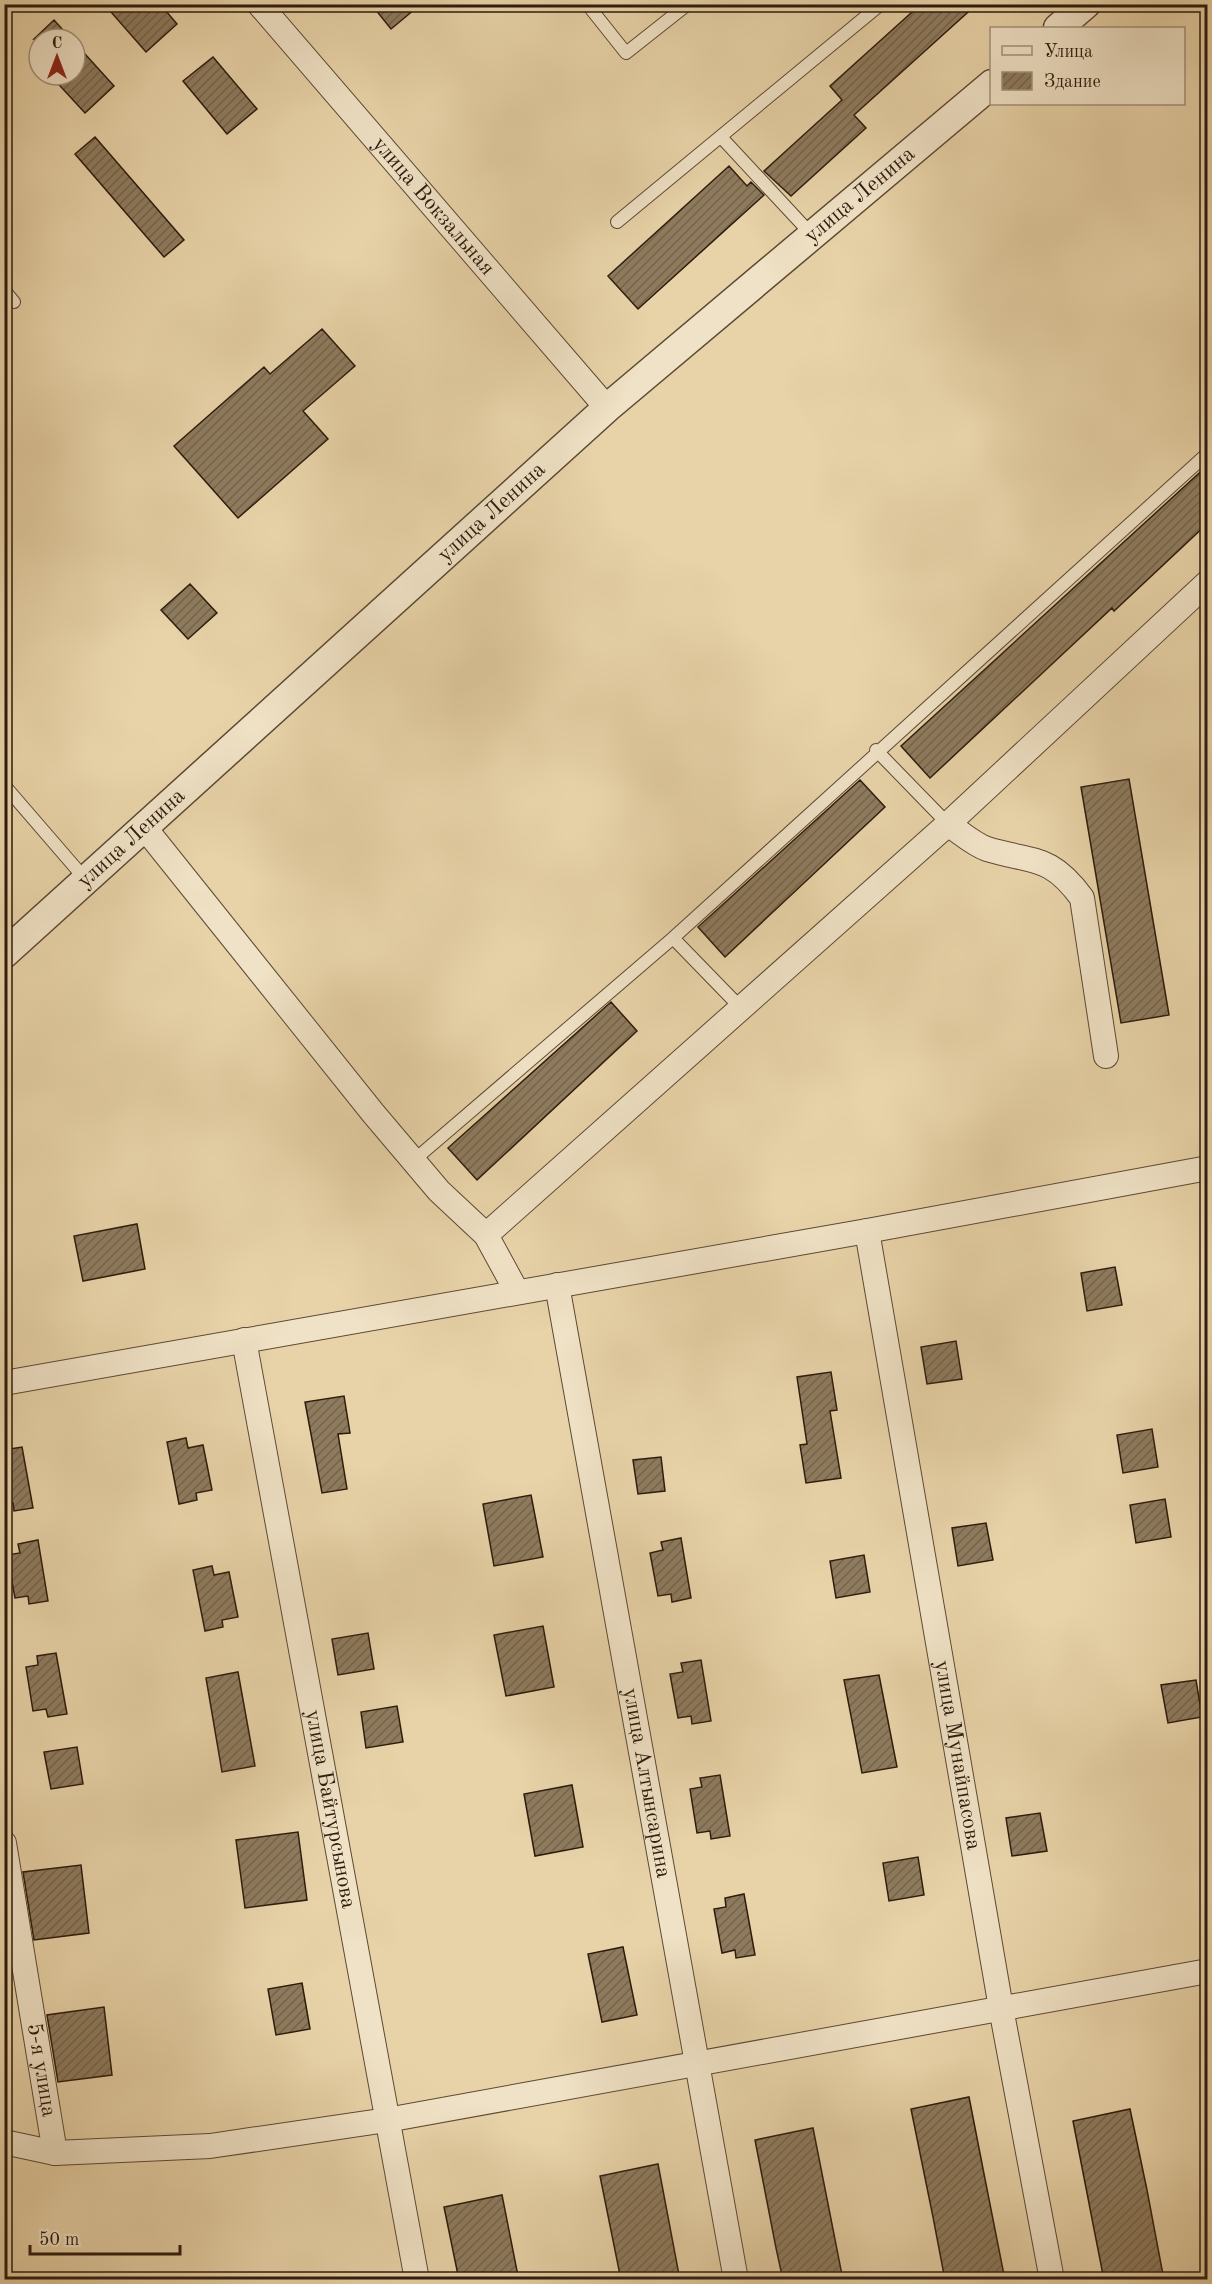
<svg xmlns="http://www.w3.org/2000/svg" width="1212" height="2284" font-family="'Old Standard TT',serif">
	<defs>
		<pattern id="building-hatch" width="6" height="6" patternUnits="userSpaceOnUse" patternTransform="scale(1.5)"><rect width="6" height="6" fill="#8e7b5e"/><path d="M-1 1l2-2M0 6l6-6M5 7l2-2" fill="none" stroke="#74644c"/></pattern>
	</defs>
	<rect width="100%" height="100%" fill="#e8d3a8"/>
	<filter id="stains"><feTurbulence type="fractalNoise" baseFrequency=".00333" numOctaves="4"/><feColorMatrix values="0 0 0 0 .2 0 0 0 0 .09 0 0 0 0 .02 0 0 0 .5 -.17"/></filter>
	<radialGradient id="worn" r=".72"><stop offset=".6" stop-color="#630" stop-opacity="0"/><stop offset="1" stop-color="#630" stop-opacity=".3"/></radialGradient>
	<path fill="url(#building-hatch)" stroke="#2d1b0d" stroke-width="1.5" d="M104 4H160L177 24 146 52Z
		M371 4H421L391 29Z
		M921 4H977L854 115 866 128 791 196 764 171 842 100 830 86Z
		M54 20 71 39H34Z
		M75 43 114 86 85 113 50 75H75Z
		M213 57 257 109 227 134 183 81Z
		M95 137 184 240 164 257 75 154Z
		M729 166 747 186 751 182 764 195 638 309 608 276Z
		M322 329 355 366 303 411 328 439 238 518 174 446 264 367 270 374Z
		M1208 465V523L1114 611 1112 608 930 778 901 746Z
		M190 584 217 613 188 639 161 610Z
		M1129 779 1169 1015 1121 1023 1081 787Z
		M860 780 885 807 725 957 698 927Z
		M611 1002 637 1031 477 1180 448 1148Z
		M137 1224 145 1269 83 1281 74 1236Z
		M1115 1267 1122 1305 1087 1311 1081 1273Z
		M956 1341 962 1379 927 1384 921 1347Z
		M831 1372 837 1410 830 1411 841 1478 806 1483 800 1445 807 1444 797 1377Z
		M344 1396 350 1433 338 1434 347 1489 322 1493 305 1402Z
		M1152 1429 1158 1467 1123 1473 1117 1435Z
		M186 1438 188 1448 203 1445 212 1490 196 1493 197 1500 179 1504 167 1442Z
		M22 1447 33 1508 14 1511 13 1503 4 1505V1450Z
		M661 1457 665 1491 638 1494 633 1460Z
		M531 1495 543 1557 494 1566 483 1504Z
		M1165 1499 1171 1537 1136 1543 1130 1505Z
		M986 1523 993 1560 958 1566 952 1528Z
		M681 1538 691 1598 672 1602 671 1594 658 1596 650 1553 663 1550 661 1542Z
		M38 1540 48 1601 29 1604 28 1596 15 1598 7 1555 20 1553 18 1544Z
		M864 1555 870 1592 836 1598 830 1561Z
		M212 1566 214 1575 229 1572 238 1617 222 1620 223 1627 205 1631 193 1570Z
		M543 1626 554 1687 506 1696 494 1635Z
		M368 1633 374 1669 338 1675 332 1639Z
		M56 1653 67 1714 48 1717 46 1709 33 1711 26 1667 38 1665 37 1656Z
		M701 1660 711 1721 692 1724 691 1716 678 1718 670 1674 683 1672 681 1663Z
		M238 1672 255 1766 222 1772 206 1678Z
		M879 1675 897 1767 862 1773 844 1680Z
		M1196 1680 1202 1717 1168 1723 1161 1685Z
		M397 1706 403 1742 366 1748 361 1712Z
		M77 1747 83 1784 51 1789 44 1752Z
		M720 1775 730 1836 711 1839 710 1831 697 1833 690 1789 702 1787 700 1778Z
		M572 1785 583 1847 535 1856 524 1794Z
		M1040 1813 1047 1851 1012 1856 1006 1818Z
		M298 1832 307 1900 245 1908 236 1840Z
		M918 1857 924 1895 889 1901 883 1863Z
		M81 1865 89 1933 34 1940 23 1872Z
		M744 1894 755 1955 736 1958 735 1950 722 1953 714 1909 726 1907 725 1898Z
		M623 1947 637 2015 602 2022 588 1954Z
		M302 1983 310 2029 276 2035 268 1989Z
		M104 2007 112 2075 58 2082 47 2015Z
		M969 2097 985 2179 1005 2280H945L933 2217 911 2109Z
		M1130 2109 1147 2190 1164 2280H1104L1094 2229 1073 2121Z
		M813 2128 829 2209 843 2280H783L776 2248 755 2140Z
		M658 2164 680 2280H621L600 2176Z
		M502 2195 518 2276 501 2280H459L444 2207Z"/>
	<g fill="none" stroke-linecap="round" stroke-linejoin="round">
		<defs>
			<path id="service" d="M587 4 626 53 688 4
				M721 137 812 235
				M617 222 881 4
				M4 290 14 302
				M876 750 948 824
				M4 785 86 880
				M673 938 741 1008
				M413 1161 673 938 1208 453"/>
			<g id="minor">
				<path id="s1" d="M259 4 607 408"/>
				<path d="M948 824C960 832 973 844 987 849 1033 863 1050 854 1082 898L1106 1056"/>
				<path d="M144 827 373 1113 439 1191 486 1235 517 1292"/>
				<path id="s2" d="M867 1231 1001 2008 1052 2280"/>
				<path d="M486 1235 948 824 1208 582"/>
				<path id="s3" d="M557 1285 736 2280"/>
				<path id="s4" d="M244 1340 417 2280"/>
				<path d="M4 1383 867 1231 1208 1168"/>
				<path id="s5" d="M4 1843 55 2153"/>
				<path d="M4 2142 55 2153 210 2146 387 2120 1208 1971"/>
			</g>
			<g id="tertiary">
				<path d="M1058 28 1086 4"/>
				<path id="s6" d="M4 954 607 408 992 84"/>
			</g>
		</defs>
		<use href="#service" stroke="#5c4934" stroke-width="14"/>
		<use href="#minor" stroke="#5c4934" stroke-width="26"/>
		<use href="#tertiary" stroke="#5c4934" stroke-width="31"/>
		<use href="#service" stroke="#f0e2c6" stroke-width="12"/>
		<use href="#minor" stroke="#f0e2c6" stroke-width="24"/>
		<use href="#tertiary" stroke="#f0e2c6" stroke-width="28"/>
	</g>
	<g text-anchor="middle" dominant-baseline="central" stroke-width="6" stroke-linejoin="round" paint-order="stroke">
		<g font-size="22" fill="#2d1b0d" stroke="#f0e2c6">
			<text stroke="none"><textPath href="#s6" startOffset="1144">улица Ленина</textPath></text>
			<text stroke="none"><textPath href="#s1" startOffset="267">улица Вокзальная</textPath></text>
			<text stroke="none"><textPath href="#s6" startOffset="658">улица Ленина</textPath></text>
			<text stroke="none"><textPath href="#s6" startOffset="172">улица Ленина</textPath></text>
			<text stroke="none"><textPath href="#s2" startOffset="532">улица Мунайпасова</textPath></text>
			<text stroke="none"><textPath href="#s3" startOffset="506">улица Алтынсарина</textPath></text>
			<text stroke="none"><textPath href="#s4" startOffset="477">улица Байтурсынова</textPath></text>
			<text stroke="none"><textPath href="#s5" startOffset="230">5-я улица</textPath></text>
		</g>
	</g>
	<rect width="1212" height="2284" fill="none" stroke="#e8d3a8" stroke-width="24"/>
	<rect x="6" y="6" width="1200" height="2272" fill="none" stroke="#2d1b0d" stroke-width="3"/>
	<rect x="12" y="12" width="1188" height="2260" fill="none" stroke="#2d1b0d" stroke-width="1.5"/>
	<rect x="990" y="27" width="195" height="78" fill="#f0e2c6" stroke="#a2927c" stroke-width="1.5"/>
	<rect x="1002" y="46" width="30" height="9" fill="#f0e2c6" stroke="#a2927c" stroke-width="1.5"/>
	<text x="1044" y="57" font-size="18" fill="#2d1b0d">Улица</text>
	<rect x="1002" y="72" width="30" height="18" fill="url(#building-hatch)" stroke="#a2927c" stroke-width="1.5"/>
	<text x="1044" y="87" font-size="18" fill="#2d1b0d">Здание</text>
	<g transform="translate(57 57)"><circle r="28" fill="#f0e2c6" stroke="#a2927c" stroke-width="1.5"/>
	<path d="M0-4.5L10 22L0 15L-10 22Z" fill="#8f2418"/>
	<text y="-9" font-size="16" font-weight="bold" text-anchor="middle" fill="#2d1b0d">С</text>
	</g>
	<path d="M30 2245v9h150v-9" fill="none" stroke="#2d1b0d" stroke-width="3"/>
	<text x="39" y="2245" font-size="18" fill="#2d1b0d" stroke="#f0e2c6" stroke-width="4.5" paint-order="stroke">50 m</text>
	<rect width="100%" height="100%" filter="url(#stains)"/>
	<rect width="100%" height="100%" fill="url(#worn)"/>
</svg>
